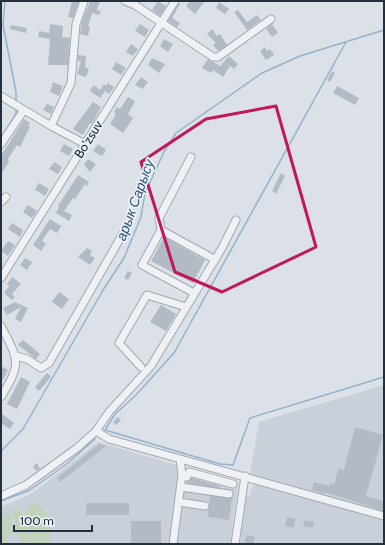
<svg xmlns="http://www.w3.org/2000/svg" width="385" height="545" font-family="Cabin,sans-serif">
	<rect width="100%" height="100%" fill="#dce1e7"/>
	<path fill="#c9d0d9" d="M384 385V544H240L246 497H249L256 477 250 475 259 422Z
		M98 442 238 483 230 544H1V507L31 494Z"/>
	<path fill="#c3d2bc" d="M35 502C54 513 50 525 50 544H28V542L20 544 12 512 21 509 23 514 29 510 27 506Z
		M9 513 14 534 6 536 8 544H2L1 516Z"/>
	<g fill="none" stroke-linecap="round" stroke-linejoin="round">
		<path stroke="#93b2cb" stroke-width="1.5" d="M5 1 3 25 16 92V103
			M346 42 174 353 136 395 115 414 105 430 220 464 233 465 250 418 384 377
			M4 133 16 114V108
			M1 451 23 429 103 290 124 258 141 217 145 193 164 152 176 133 262 73 300 56 384 30
			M1 501 30 490 68 463 95 439"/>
	</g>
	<path fill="#b2bac4" d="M72 1H79L73 18 68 17Z
		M90 1H100L97 10 101 11 99 15 92 13 88 26 90 27 88 36 80 34 82 21Z
		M158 1 166 6 160 16 152 10Z
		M190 1H205L195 14 186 6Z
		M219 2 229 9 225 14 216 8Z
		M179 3 180 4 172 18 180 23 177 27 168 21Z
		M238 10 247 22 257 15 261 20 247 30 234 12Z
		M50 24 63 26 62 37 70 38 68 65H48L50 39 38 37 39 31 49 33Z
		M140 24 149 30 145 37 135 31Z
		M272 24 278 33 272 37 266 29Z
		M11 25 27 28 26 33 10 29Z
		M212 29 217 36 220 34 227 45 218 51 213 45 216 43 207 34Z
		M164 39 173 44 168 52 160 46Z
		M131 44 138 49 133 56 126 52Z
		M265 47 267 51 270 49 274 55 266 60 260 51Z
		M78 55 86 56 85 67 89 69 86 77 77 74 81 61H78Z
		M229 56 238 64 234 69 230 66 223 77 213 70 211 73 202 68 208 59 220 66Z
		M152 58 165 64 159 73 148 65Z
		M116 62 126 68 121 75 112 69Z
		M332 71 335 73 330 82 327 80Z
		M141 77 148 82 143 89 135 85Z
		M53 82 63 86 59 96 50 92Z
		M108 83 114 87 109 94 105 91 100 98 90 91 94 85 100 90 104 84 106 86Z
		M337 86 359 98 355 105 333 93Z
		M128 97 135 101 128 114 133 118 123 133 110 124 116 114 114 112 117 107 120 109Z
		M93 102 101 107 92 124 90 123 83 135 73 129Z
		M47 104 54 107 51 114 43 110Z
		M24 119 30 123 28 126 30 127 20 147 17 145 8 159 9 162 1 174V156Z
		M64 144 73 149 69 156 60 151Z
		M98 144 106 150 102 156 93 151Z
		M88 159 96 164 90 172 84 165Z
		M54 162 62 167 58 174 49 169Z
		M281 173 285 176 276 194 272 191Z
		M78 175 89 182 87 186 85 184 75 199 73 198 64 211 72 215 69 221 56 213 59 207 58 206Z
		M39 183 49 189 45 196 35 190Z
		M28 205 37 211 32 218 23 212Z
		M50 219 61 226 57 233 50 229 42 241 46 244 41 251 33 245Z
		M12 223 23 230 20 237 8 229Z
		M164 237 205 260 193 283 151 261Z
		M8 241 15 245 8 256 1 251Z
		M87 248 92 251 90 255 95 258 90 265 78 257Z
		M25 258 32 262 27 270 20 265Z
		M128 271 132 273 128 280 124 278Z
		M12 277 21 284 12 294 15 297 12 300 4 293 9 286 7 284Z
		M59 292 69 299 62 309 52 302Z
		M15 302 28 308 21 322 15 319 21 307 7 315 3 308Z
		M161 305 176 314 166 331 150 322Z
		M23 340 40 354 36 359 18 345Z
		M1 366 8 370 1 383Z
		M47 373 51 377 39 391 35 387Z
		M21 377 30 382 17 409 7 404Z
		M1 413 14 423 10 429 1 423Z
		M118 417 121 420 116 425 113 422Z
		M355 427 383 435 366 496 384 501V511L324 492V494L312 490 314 482 330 486 331 483 334 484 339 468 344 470Z
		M99 444 106 446 60 482 57 478Z
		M37 463 40 469 36 471 33 466Z
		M192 478 220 486 219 488 187 483Z
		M210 496 232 498 229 520 208 517Z
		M86 503H129V515H86Z
		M287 517 296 519 293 528 285 526Z
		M305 520 314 522 313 528 303 526Z
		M131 521H161V544H131Z
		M247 535 255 537 253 544H244Z"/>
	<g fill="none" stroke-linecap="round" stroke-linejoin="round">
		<defs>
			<path id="minor" d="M125 1 135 5 213 57H218L271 19
				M1 96 51 126 85 144
				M51 126 71 83 76 24 84 1
				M1 144 24 110
				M1 202 6 197
				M161 230 159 218 191 157
				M1 278 175 1
				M194 293 142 265 161 230 214 259
				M1 326C19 361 22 362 1 397
				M16 356 27 359 41 368 49 363 125 230
				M141 367 119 343 147 295 186 307
				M96 431 109 412 151 366 222 248 236 220
				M182 475 187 477 189 472 233 484
				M181 487 229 494
				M1 496 26 485 77 448 96 431 109 439 384 516
				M179 502 205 506
				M173 544 182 475 180 459
				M235 544 245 476"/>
		</defs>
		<use href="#minor" stroke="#a1a8b1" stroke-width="9"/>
		<use href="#minor" stroke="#eff1f5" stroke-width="7"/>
	</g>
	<path fill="none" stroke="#c2185b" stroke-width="3" stroke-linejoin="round" d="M276 106 316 247 222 292 175 272 141 162 206 119Z"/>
	<g text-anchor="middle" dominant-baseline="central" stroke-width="3.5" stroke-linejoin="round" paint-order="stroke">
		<g font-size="13" fill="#24303e" stroke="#ebf0f5">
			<text transform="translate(88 139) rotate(-58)">Bo'zsuv</text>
		</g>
		<g font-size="14" font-style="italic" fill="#2c5275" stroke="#ebf0f5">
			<text transform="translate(135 200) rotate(-70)">арык Сарысу</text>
		</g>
	</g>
	<rect width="385" height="545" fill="none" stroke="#24303e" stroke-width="4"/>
	<path d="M14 525v6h78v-6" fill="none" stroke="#24303e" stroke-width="2"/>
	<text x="20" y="525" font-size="12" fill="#24303e" stroke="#ebf0f5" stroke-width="3" paint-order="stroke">100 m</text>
</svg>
